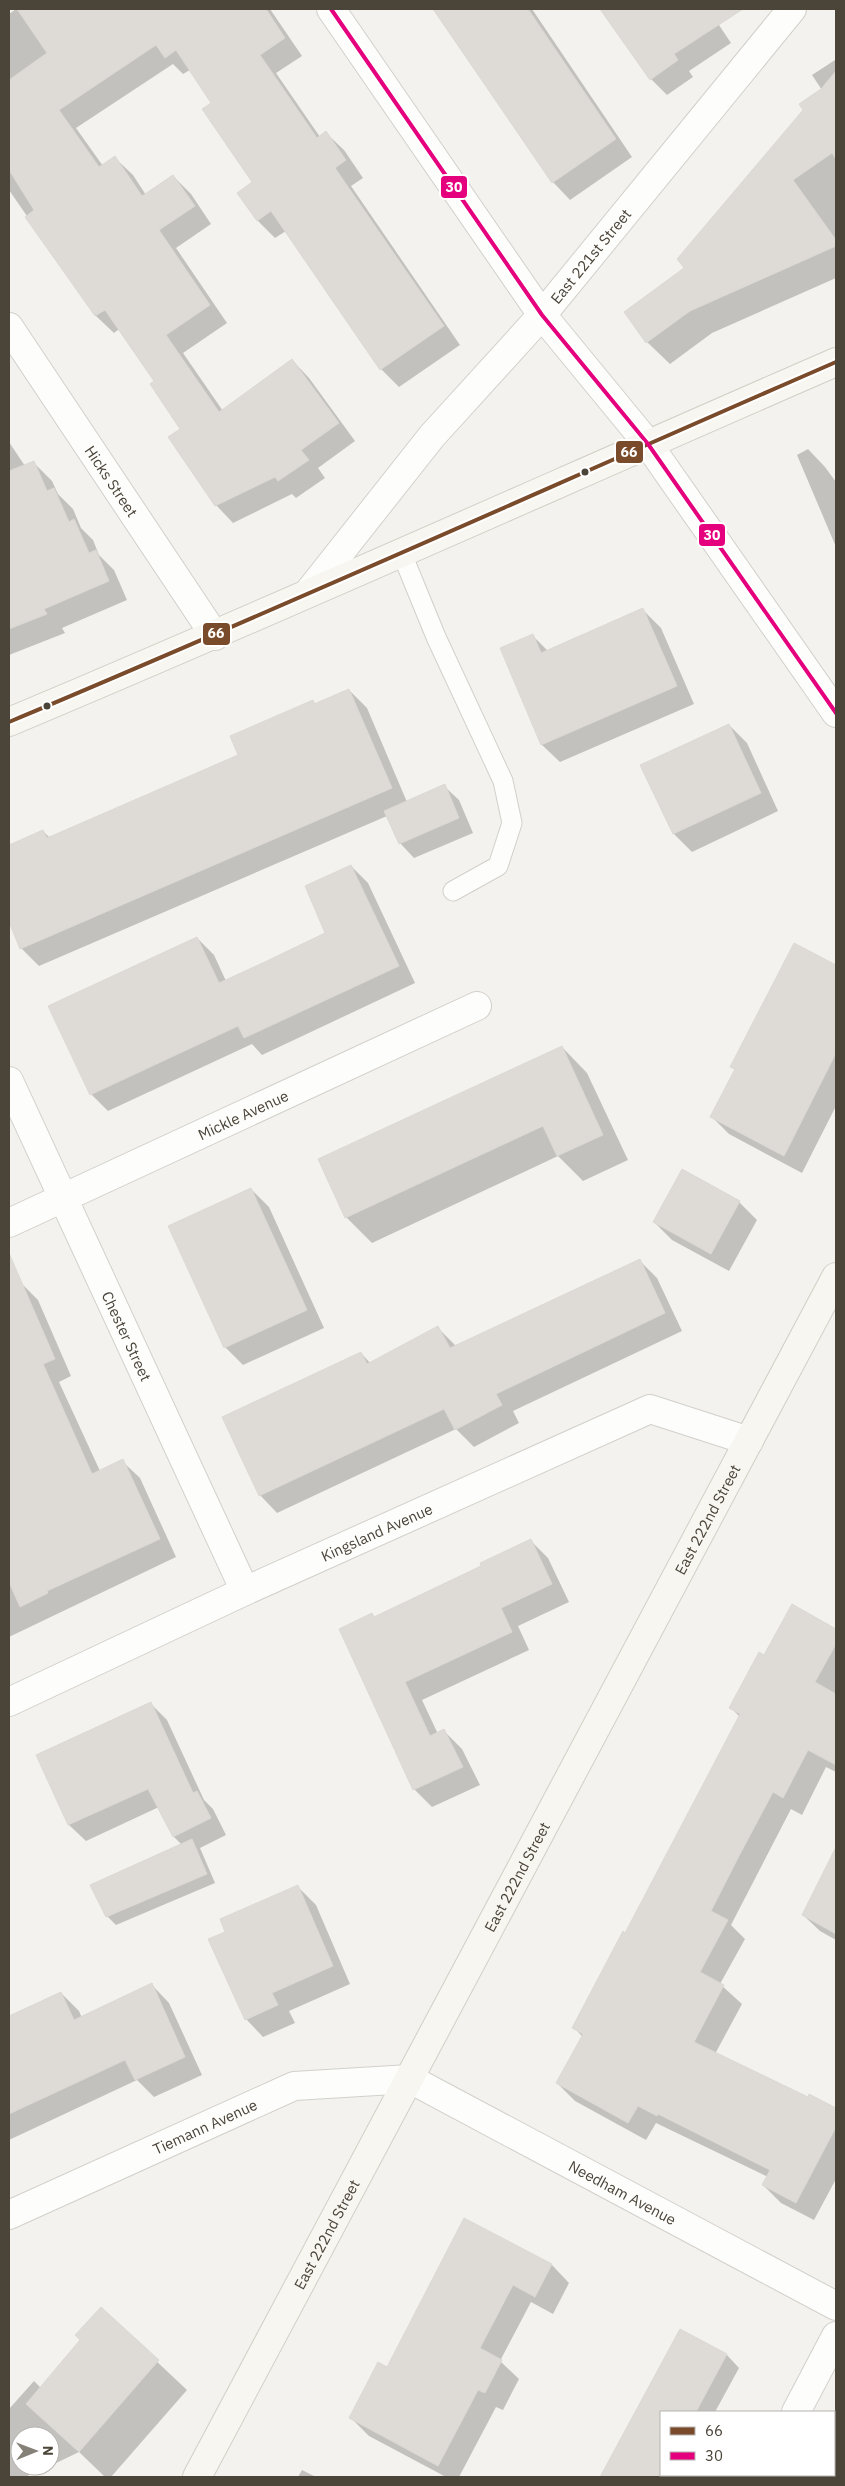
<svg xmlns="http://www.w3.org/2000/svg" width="845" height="2486" font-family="'IBM Plex Sans',sans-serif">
	<rect width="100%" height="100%" fill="#f4f2ee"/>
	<path fill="#0003" d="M16 9H64L75 23 96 9H270L302 56 276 73 320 137 326 133 344 150 363 178 351 186 460 345 399 387 381 369 286 231 275 238 258 221 238 194 254 183 213 103 190 70 183 74 173 64 76 128 103 166 115 158 133 175 146 195 173 176 191 194 211 224 176 248 227 323 183 353 223 411 292 360 309 378 355 441 318 468 325 478 296 498 292 494 233 523 216 505 181 429 155 382 119 329 114 333 96 316 9 190V14Z
		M433 9H532L632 157 570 200 553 182Z
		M601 9H723L715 19 731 43 689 71 693 77 667 95 651 79Z
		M835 60 836 278 712 333 670 364 647 342 686 268 822 90 812 75Z
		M9 442 25 466 33 462 52 481 58 494 73 509 81 528 93 540 99 555 114 570 127 600 62 628 65 633 9 655Z
		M808 449 825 467 836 482V547L797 455Z
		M643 610 661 628 694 704 560 762 542 745 502 649 533 636 548 651Z
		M349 690 367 708 407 802 444 786 459 800 473 833 414 858 400 843 387 816 39 966 21 948 9 919V846L43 831 50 838 240 756 313 701 316 705Z
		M729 725 747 743 778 811 692 852 674 834 642 766Z
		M351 866 368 883 415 983 262 1055 252 1044 108 1111 91 1094 197 938 214 955 226 981 327 934Z
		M794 945 836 966V1106L802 1173 729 1134 711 1116 736 1070 732 1066Z
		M562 1047 587 1073 628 1160 583 1181 558 1156 372 1243 346 1217Z
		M251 1189 269 1207 324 1328 243 1365 225 1347 170 1227Z
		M739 1202 757 1220 729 1271 672 1240 654 1222Z
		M639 1260 657 1278 682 1331 513 1411 519 1423 474 1447 456 1429 277 1513 260 1495 361 1353 371 1364 438 1328 456 1346Z
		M21 1283 38 1300 71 1376 59 1382 100 1471 122 1461 140 1478 176 1557 9 1637V1485L15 1482 9 1468V1288Z
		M530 1540 548 1558 569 1602 518 1626 529 1650 422 1700 438 1734 444 1731 462 1749 480 1785 432 1807 414 1789 372 1614 375 1617 482 1566Z
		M793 1606 836 1630V1772L826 1767 802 1815 791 1809 731 1925 745 1939 720 1984 742 2004 715 2054 808 2099 810 2096 836 2109V2179L814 2220 781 2203 763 2185 768 2177 656 2123 646 2140 575 2101 557 2083 583 2037 574 2028 626 1934 740 1717 731 1708 765 1657Z
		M151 1704 167 1720 204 1800 213 1809 226 1835 200 1848 215 1883 116 1925 107 1916 182 1845 174 1837 159 1807 86 1841 69 1825 38 1756Z
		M836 1850V1940L820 1931 803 1915Z
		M298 1887 316 1905 350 1984 289 2011 295 2023 263 2037 246 2019 227 1933Z
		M152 1985 169 2003 202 2075 154 2097 137 2080 9 2140V2018L61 1993 79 2011 82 2018Z
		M464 2220 552 2265 569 2283 553 2314 531 2302 500 2361 519 2379 503 2410 496 2407 459 2477H446L369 2436 351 2418 387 2369Z
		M101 2309 187 2390 111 2477H105L79 2452 50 2466V2436H20V2466H49L25 2477H9V2409L34 2381 41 2388 82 2340Z
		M680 2330 727 2355 739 2368 715 2412H661V2475H681L680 2477H601Z
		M302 2470 316 2477H298Z"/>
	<path fill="#dedbd6" stroke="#dcd9d4" d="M17 9H266L285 38 260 55 317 138 326 131 346 160 335 168 444 326 380 370 271 211 257 221 237 193 252 182 202 109 211 103 176 50 165 58 156 45 59 110 99 167 115 156 142 196 173 175 195 206 159 230 210 305 166 335 219 412 292 359 339 423 301 450 309 460 278 481 275 477 215 506 168 437 180 429 150 384 154 381 105 310 95 316 25 217 34 210 9 170V80L47 53Z
		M433 9H528L616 139 552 183Z
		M600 9H743L674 54 678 60 650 80Z
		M836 71V159L832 153 793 180 836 240V246L690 311 646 343 624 312 684 268 677 259 803 110 799 104 821 89Z
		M34 461 47 491 54 488 69 522 74 519 89 553 96 550 109 581 44 609 47 614 9 629V471Z
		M643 608 677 686 541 745 500 648 533 634 541 653Z
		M349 689 392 788 20 949 9 922V845L43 830 47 838 238 755 230 736 313 700 314 704Z
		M729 724 761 793 673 834 640 765Z
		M445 784 459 818 399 844 384 811Z
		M351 865 399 966 244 1038 238 1026 90 1095 48 1006 197 937 219 983 269 960 325 933 305 886Z
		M794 943 836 965V1053L784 1156 710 1117 735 1069 730 1067Z
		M562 1046 603 1135 557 1156 543 1126 345 1218 318 1159Z
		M682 1169 740 1201 711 1254 653 1222Z
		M251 1188 307 1310 224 1348 168 1226Z
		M9 1253 55 1359 43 1364 92 1474 123 1459 160 1539 47 1591 48 1593 20 1607 9 1582Z
		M640 1259 665 1313 496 1394 502 1405 455 1430 444 1409 259 1496 222 1417 361 1352 367 1364 438 1326 450 1348Z
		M531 1539 552 1584 501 1608 512 1632 405 1682 430 1736 444 1729 463 1767 413 1790 339 1629 372 1613 374 1617 481 1566 480 1563Z
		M792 1604 836 1629V1644L815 1682 836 1694V1765L808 1750 783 1798 773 1792 740 1854 711 1911 728 1920 700 1972 724 1985 694 2042 808 2097 809 2094 836 2108V2127L796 2203 762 2185 770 2170 658 2114 657 2116 638 2106 628 2123 556 2083 583 2034 572 2028 623 1931 625 1933 740 1714 729 1708 759 1652 764 1655Z
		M151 1702 193 1793 197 1791 211 1818 173 1837 148 1789 68 1825 36 1755Z
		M192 1839 207 1874 106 1917 90 1885Z
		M836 1847V1934L802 1915Z
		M298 1885 333 1966 272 1993 278 2005 245 2020 208 1939 225 1932 220 1919Z
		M152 1983 185 2057 135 2080 125 2060 9 2114V2016L61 1992 74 2020Z
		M464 2218 552 2264 535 2297 513 2285 480 2348 502 2360 485 2393 478 2390 438 2466 349 2418 378 2362 387 2367Z
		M101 2307 159 2360 79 2452 26 2404 80 2340 75 2335Z
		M680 2329 727 2354 696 2412H661V2477H600Z"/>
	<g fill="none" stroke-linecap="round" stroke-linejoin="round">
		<defs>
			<path id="lane" d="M402 554 436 637 503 781 512 823 498 866 453 891"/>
			<g id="street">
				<path d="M331 9 542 315 648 444 836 713"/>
				<path id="s1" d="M9 327 215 636"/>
				<path id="s2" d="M308 593 432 436 542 315 792 9"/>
				<path id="s3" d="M9 1081 245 1591"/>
				<path id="s4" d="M9 1223 477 1006"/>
				<path id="s5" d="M9 1702 245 1591 650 1409 749 1441"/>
				<path id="s6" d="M9 2215 294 2086 410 2079 836 2306"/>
				<path d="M796 2412 836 2336"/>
				<path d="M761 2477 763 2475"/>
			</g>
			<g id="secondary">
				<path d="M9 722C286 606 560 482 836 362"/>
				<path id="s7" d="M197 2477 836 1277"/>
			</g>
		</defs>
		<use href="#lane" stroke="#d2d0cb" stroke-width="21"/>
		<use href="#street" stroke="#d2d0cb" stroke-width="30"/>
		<use href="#secondary" stroke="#d3cfc5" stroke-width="30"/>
		<use href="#lane" stroke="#fdfdfc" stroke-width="19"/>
		<use href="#street" stroke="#fdfdfc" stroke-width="28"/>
		<use href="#secondary" stroke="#f7f6f1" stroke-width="28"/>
		<defs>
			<path id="bus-1" d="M9 722C286 606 560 482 836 362"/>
			<path id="bus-2" d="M331 9 542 315 648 444 836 713"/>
		</defs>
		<use href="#bus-1" stroke="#fff" stroke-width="8"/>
		<use href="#bus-2" stroke="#fff" stroke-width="8"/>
		<use href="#bus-1" stroke="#7a4b2a" stroke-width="4"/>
		<use href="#bus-2" stroke="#e5007d" stroke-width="4"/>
	</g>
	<g fill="#4b4439" stroke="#fff" stroke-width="2">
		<circle cx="585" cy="472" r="4.5"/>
		<circle cx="47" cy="706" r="4.5"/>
	</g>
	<g text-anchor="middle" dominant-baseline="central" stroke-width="4" stroke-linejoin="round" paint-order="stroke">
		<g font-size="15" fill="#4b4439" stroke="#fff">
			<text stroke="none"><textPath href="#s2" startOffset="440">East 221st Street</textPath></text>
			<text stroke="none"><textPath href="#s1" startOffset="185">Hicks Street</textPath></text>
			<text stroke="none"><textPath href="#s4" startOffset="258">Mickle Avenue</textPath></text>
			<text stroke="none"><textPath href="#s3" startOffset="281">Chester Street</textPath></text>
			<text stroke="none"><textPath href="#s7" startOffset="1085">East 222nd Street</textPath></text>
			<text stroke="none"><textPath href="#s5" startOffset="405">Kingsland Avenue</textPath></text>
			<text stroke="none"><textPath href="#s7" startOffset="680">East 222nd Street</textPath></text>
			<text stroke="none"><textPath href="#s6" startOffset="215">Tiemann Avenue</textPath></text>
			<text stroke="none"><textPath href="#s6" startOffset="670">Needham Avenue</textPath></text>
			<text stroke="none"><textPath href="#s7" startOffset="275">East 222nd Street</textPath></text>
		</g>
	</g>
	<g stroke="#fff" stroke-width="2">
		<rect x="440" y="175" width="28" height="24" rx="5" fill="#e5007d"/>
		<rect x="615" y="440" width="29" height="24" rx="5" fill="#7a4b2a"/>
		<rect x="698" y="523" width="28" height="24" rx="5" fill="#e5007d"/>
		<rect x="202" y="622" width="29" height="24" rx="5" fill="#7a4b2a"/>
	</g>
	<g font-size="14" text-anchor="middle" font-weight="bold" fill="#fff">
		<text x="454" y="192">30</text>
		<text x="629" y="457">66</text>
		<text x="712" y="540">30</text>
		<text x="216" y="638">66</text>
	</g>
	<rect width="845" height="2486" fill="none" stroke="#4b4439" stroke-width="20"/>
	<rect x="660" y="2411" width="175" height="65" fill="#ffffff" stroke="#b7b4b0"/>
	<rect x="670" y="2427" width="25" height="8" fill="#7a4b2a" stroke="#b7b4b0"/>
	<text x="705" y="2436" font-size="15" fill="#4b4439">66</text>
	<rect x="670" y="2452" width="25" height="8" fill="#e5007d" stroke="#b7b4b0"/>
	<text x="705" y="2461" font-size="15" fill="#4b4439">30</text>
	<g transform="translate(35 2451) rotate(89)"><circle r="24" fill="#ffffff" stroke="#b7b4b0"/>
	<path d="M0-4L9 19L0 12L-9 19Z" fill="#868178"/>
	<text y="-8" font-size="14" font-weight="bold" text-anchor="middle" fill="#4b4439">N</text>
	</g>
</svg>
